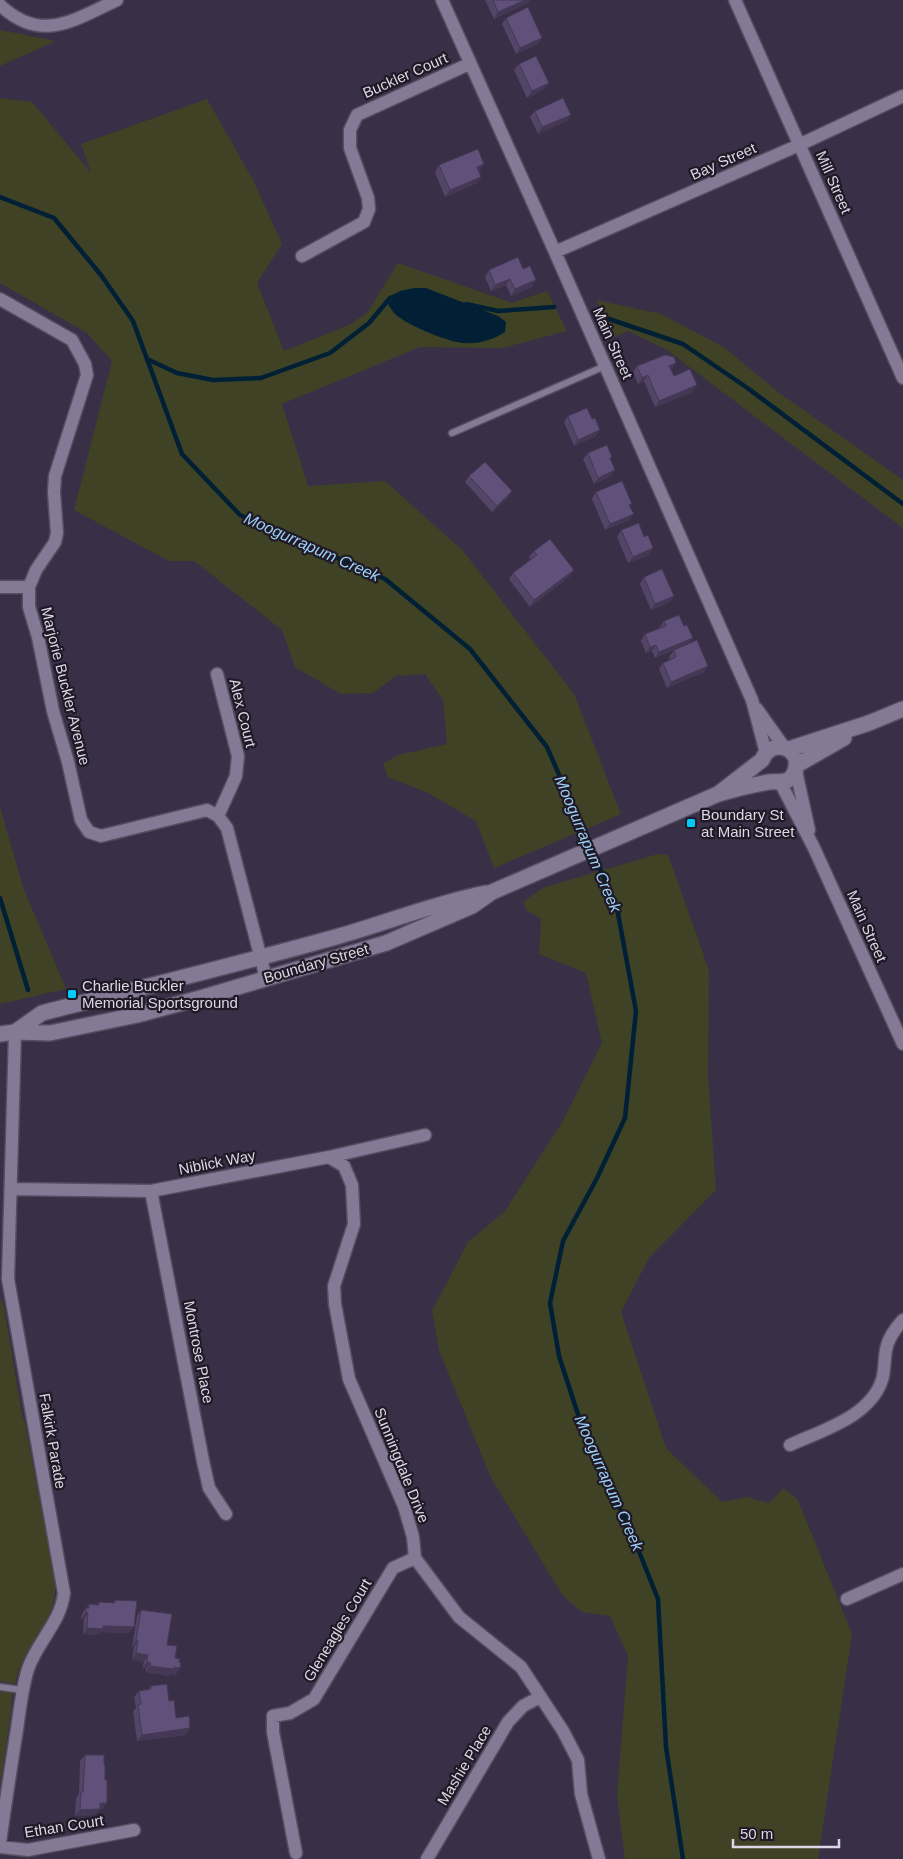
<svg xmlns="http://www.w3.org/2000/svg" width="903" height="1859" font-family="Helvetica,sans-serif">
	<rect width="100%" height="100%" fill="#393047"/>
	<path fill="#3f4224" d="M0 30 56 41 0 66Z
		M0 98 32 102 91 173 81 144 207 99 254 182 282 244 257 283 284 351 349 325 367 313 398 263 512 303 547 291 567 331 502 348 420 347 282 404 308 486 385 481 463 551 574 694 621 814 494 868 476 821 428 793 388 777 383 764 398 755 447 744 443 700 425 674 396 676 373 693 341 694 295 667 282 630 194 561H169L74 510 112 361 87 333 0 283Z
		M596 300 661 314 725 348 778 392 903 480V528L667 350 628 331 613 337Z
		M0 807 23 887 66 989 0 1004Z
		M658 854 668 855 709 970 708 1075 716 1190 649 1258 621 1312 666 1448 722 1502 747 1497 769 1503 784 1488 798 1500 852 1634 818 1859H625L617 1796 628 1656 610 1616 582 1612 563 1596 490 1476 439 1350 432 1311 468 1242 505 1211 564 1119 602 1043 586 973 539 954 541 919 526 910 524 901 545 887Z
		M0 1296 4 1308 22 1415 25 1423 54 1575C60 1611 40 1628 24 1658 20 1666 17 1675 15 1684L0 1681Z
		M0 1689 12 1691C14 1696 10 1700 12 1706L0 1787Z"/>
	<path fill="#012035" d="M414 288H426L498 316 506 322 505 332C493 340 479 344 464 343 447 342 407 325 395 314 392 311 390 307 388 304L400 291Z"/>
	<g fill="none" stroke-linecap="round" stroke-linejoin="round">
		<path stroke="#012035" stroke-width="4.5" d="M0 197 54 218 101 275 133 321 182 454 240 515 385 579 470 649 547 747 617 908 636 1011 625 1118 597 1178 563 1241 550 1303 559 1356 587 1442 630 1529 658 1599 666 1747 683 1859
			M466 304 498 311 554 307
			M609 319 683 344 746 387 903 504
			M147 359 177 373 213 380 261 378 330 353 369 323 390 298 400 294
			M0 898 28 990"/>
		<defs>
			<path id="lane" d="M452 433 605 366
				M0 1687 23 1690"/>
			<path id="street" d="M442 0 555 252 752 700 766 753
				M735 0 903 378
				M0 5C41 44 74 20 117 0
				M555 252 799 145 903 96
				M302 256 364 222 369 209 368 198 350 148V130L357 115 469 64
				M0 299 72 340 85 364 87 375 55 476 54 492 57 533 55 542 36 570 29 587V607L38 637 53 711 68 762 81 820 89 832 101 836 207 810 218 816 227 828 266 978
				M0 587H29
				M217 674 238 756 236 776 218 816
				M757 709 784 747
				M796 771 809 830
				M780 782 814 848 903 1044
				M329 1157 344 1166 352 1185 354 1224 334 1286 335 1304 349 1379 404 1506 413 1537 415 1558 459 1617 521 1667 563 1731 578 1760 581 1794 599 1859
				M12 1189 151 1191 329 1157 425 1135
				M151 1191 203 1461 209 1488 226 1514
				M790 1445C822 1430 870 1417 882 1380 885 1371 884 1360 886 1350 888 1338 895 1329 903 1320
				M847 1599 903 1574
				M0 1843C5 1805 11 1767 17 1729 20 1709 22 1688 28 1669 37 1642 61 1622 64 1593L8 1279 15 1032
				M0 1847 28 1850 134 1830
				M296 1853 273 1732V1716L290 1713 314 1699 393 1568 415 1558
				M427 1859 508 1722 523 1706 540 1697"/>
			<path id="secondary" d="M789 749 869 723 903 709
				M797 765 844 738
				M15 1032 42 1013C140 988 239 964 336 937 386 923 435 903 486 893
				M0 1034 15 1032 50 1033 137 1015 204 997 386 943 472 906 492 892 718 794C735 789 752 785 769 782 775 781 782 783 788 780 796 775 797 767 796 759 789 743 769 743 762 760L718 794"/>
		</defs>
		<use href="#lane" stroke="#554d61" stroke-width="9"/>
		<use href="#street" stroke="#554d61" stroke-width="15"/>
		<use href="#secondary" stroke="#554d61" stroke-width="18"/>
		<use href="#lane" stroke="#857a95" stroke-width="6"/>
		<use href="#street" stroke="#857a95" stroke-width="12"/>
		<use href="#secondary" stroke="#857a95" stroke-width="15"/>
	</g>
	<path fill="#534568" d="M485 0H530L528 3 494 19Z
		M506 18 538 44 516 54 502 24Z
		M519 64 549 83 544 89 527 98 514 70Z
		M535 111 571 115 567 121 538 134 530 117Z
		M439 165 480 170 479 171 477 183 445 197 435 172Z
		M489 270 532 287 511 296 506 285 491 291 485 277Z
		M637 366 672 369 671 370 674 376 692 392 655 407 644 381 638 384 633 372Z
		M568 416 592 419 596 436 574 446 564 422Z
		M588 453 612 457 610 459 611 476 594 484 583 459Z
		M469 476 512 491 508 498 492 512 465 482Z
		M596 492 630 506 634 514 629 520 605 530 592 499Z
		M621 530 644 537 653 548 649 555 628 563 617 537Z
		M534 551 574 570 570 576 530 607 509 579 513 573 531 559 529 557Z
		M644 577 674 596 670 602 651 610 640 584Z
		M664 621 684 626 693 638 688 644 655 658 652 651 646 653 641 641 645 634 660 628H659Z
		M674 650 708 666 704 672 667 688 659 669 663 663 670 660 669 657Z
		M115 1600 129 1633 100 1632 98 1635 83 1634 84 1619H81L82 1614 86 1608H87L89 1604 98 1605 99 1602 113 1603Z
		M141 1610 167 1645 175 1658 176 1675 171 1674 169 1676 146 1672V1669L142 1668 144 1662 132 1660 134 1647H132L137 1616Z
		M151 1686 169 1701 176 1718 186 1735 137 1741 133 1711 136 1708 134 1697 139 1691 148 1690Z
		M85 1755 102 1810H99L95 1815 75 1816 76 1798 79 1794 80 1761Z"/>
	<path fill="#443855" d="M525 0H530L528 3 494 19 498 12Z
		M542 38 538 44 516 54 520 48Z
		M549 83 544 89 527 98 532 91Z
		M571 115 567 121 538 134 542 127Z
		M484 164 480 170 473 173 477 167Z
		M481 177 477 183 445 197 450 190Z
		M510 279 506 285 491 291 495 285Z
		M536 280 532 287 511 296 515 289Z
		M676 363 672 369 665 372 669 366Z
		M648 375 644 381 638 384 642 378Z
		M697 385 692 392 655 407 659 401Z
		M600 430 596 436 574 446 578 440Z
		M615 470 611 476 594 484 598 478Z
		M512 491 508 498 492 512 497 506Z
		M634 514 629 520 605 530 610 524Z
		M653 548 649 555 628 563 633 557Z
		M574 570 570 576 530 607 534 600Z
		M674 596 670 602 651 610 655 604Z
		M693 638 688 644 655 658 659 652Z
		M656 645 652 651 646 653 650 647Z
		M708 666 704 672 667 688 671 682Z
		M86 1612 88 1613 84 1619H81Z
		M103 1626 134 1627 129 1633 100 1632 98 1635 83 1634 87 1628Z
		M136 1640 138 1641 134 1647H132Z
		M136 1653 148 1655 144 1662 132 1660Z
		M147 1662 151 1663 146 1669 142 1668Z
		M150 1666 174 1667 180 1668 176 1675 171 1674 169 1676 146 1672Z
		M190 1728 186 1735 137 1741 142 1735Z
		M100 1803H107L102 1810H99L95 1815 75 1816 80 1810Z"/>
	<path fill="#615079" stroke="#443855" d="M493 0H525L498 12Z
		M528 7 542 38 520 48 506 18Z
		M536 56 549 83 532 91 519 64Z
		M563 98 571 115 542 127 535 111Z
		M478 149 484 164 477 167 481 177 450 190 439 165Z
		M518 257 523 269 530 266 536 280 515 289 510 279 495 285 489 270Z
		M665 355 674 357 676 363 669 366 674 376 690 369 697 385 659 401 648 375 642 378 637 366Z
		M587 408 592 419 595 418 600 430 578 440 568 416Z
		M607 445 612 457 610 458 615 470 598 478 588 453Z
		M485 462 512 491 497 506 469 476Z
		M622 481 632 504 629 505 634 514 610 524 596 492Z
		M639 523 644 537 648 535 653 548 633 557 621 530Z
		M550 539 574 570 534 600 513 573 537 555 534 551Z
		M662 569 674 596 655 604 644 577Z
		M679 615 684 626 687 625 693 638 659 652 656 645 650 647 645 634 666 626 664 621Z
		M697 640 708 666 671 682 663 663 676 657 674 650Z
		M115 1600 137 1601 134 1627 103 1626V1629L87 1628 88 1613 86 1612V1608H89V1604L99 1605V1602L115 1603Z
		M141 1610 172 1614 167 1645 177 1646 175 1658 180 1659 179 1662 181 1663 180 1668 174 1667V1669L150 1666 151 1663 147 1662 148 1655 136 1653 138 1641 136 1640Z
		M167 1684 169 1701 174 1700 176 1718 189 1716 190 1728 142 1735 138 1705 141 1704 139 1691 151 1689V1686Z
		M85 1755H104V1765H105V1780H107V1803H100V1809L80 1810 81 1792H83Z"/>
	<g fill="#00cbf8" stroke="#1f1a25" stroke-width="2">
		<rect x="686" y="818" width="10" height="10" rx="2.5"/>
		<rect x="67" y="989" width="10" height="10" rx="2.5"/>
	</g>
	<g text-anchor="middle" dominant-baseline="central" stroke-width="4.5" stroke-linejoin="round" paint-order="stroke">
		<g font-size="15" fill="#dcd7e6" stroke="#1f1a25">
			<text transform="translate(405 75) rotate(-24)">Buckler Court</text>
			<text transform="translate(723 161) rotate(-24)">Bay Street</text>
			<text transform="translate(834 182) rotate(66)">Mill Street</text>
			<text transform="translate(613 343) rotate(66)">Main Street</text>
			<text transform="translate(66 686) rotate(76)">Marjorie Buckler Avenue</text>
			<text transform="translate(243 713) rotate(76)">Alex Court</text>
			<text transform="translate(867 926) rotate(66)">Main Street</text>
			<text transform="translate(316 963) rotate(-16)">Boundary Street</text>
			<text transform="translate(217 1162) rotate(-11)">Niblick Way</text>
			<text transform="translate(199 1352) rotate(79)">Montrose Place</text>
			<text transform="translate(53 1441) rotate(80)">Falkirk Parade</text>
			<text transform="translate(402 1465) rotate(68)">Sunningdale Drive</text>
			<text transform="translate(337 1630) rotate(-59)">Gleneagles Court</text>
			<text transform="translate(464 1765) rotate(-59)">Mashie Place</text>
			<text transform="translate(64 1826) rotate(-9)">Ethan Court</text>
		</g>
		<g font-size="15" fill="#dcd7e6" stroke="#1f1a25" text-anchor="start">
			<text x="701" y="814">Boundary St<tspan x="701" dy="17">at Main Street</tspan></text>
			<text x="82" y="985">Charlie Buckler<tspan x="82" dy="17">Memorial Sportsground</tspan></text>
		</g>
		<g font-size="16" font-style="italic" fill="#9dd0f8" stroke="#1f1a25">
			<text transform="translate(312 547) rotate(24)">Moogurrapum Creek</text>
			<text transform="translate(588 844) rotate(67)">Moogurrapum Creek</text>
			<text transform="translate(609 1483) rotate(66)">Moogurrapum Creek</text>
		</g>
	</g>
	<path d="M733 1839v8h106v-8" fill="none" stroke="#dcd7e6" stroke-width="2.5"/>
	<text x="740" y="1839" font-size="15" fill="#dcd7e6" stroke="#1f1a25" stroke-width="4" paint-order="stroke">50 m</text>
</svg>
